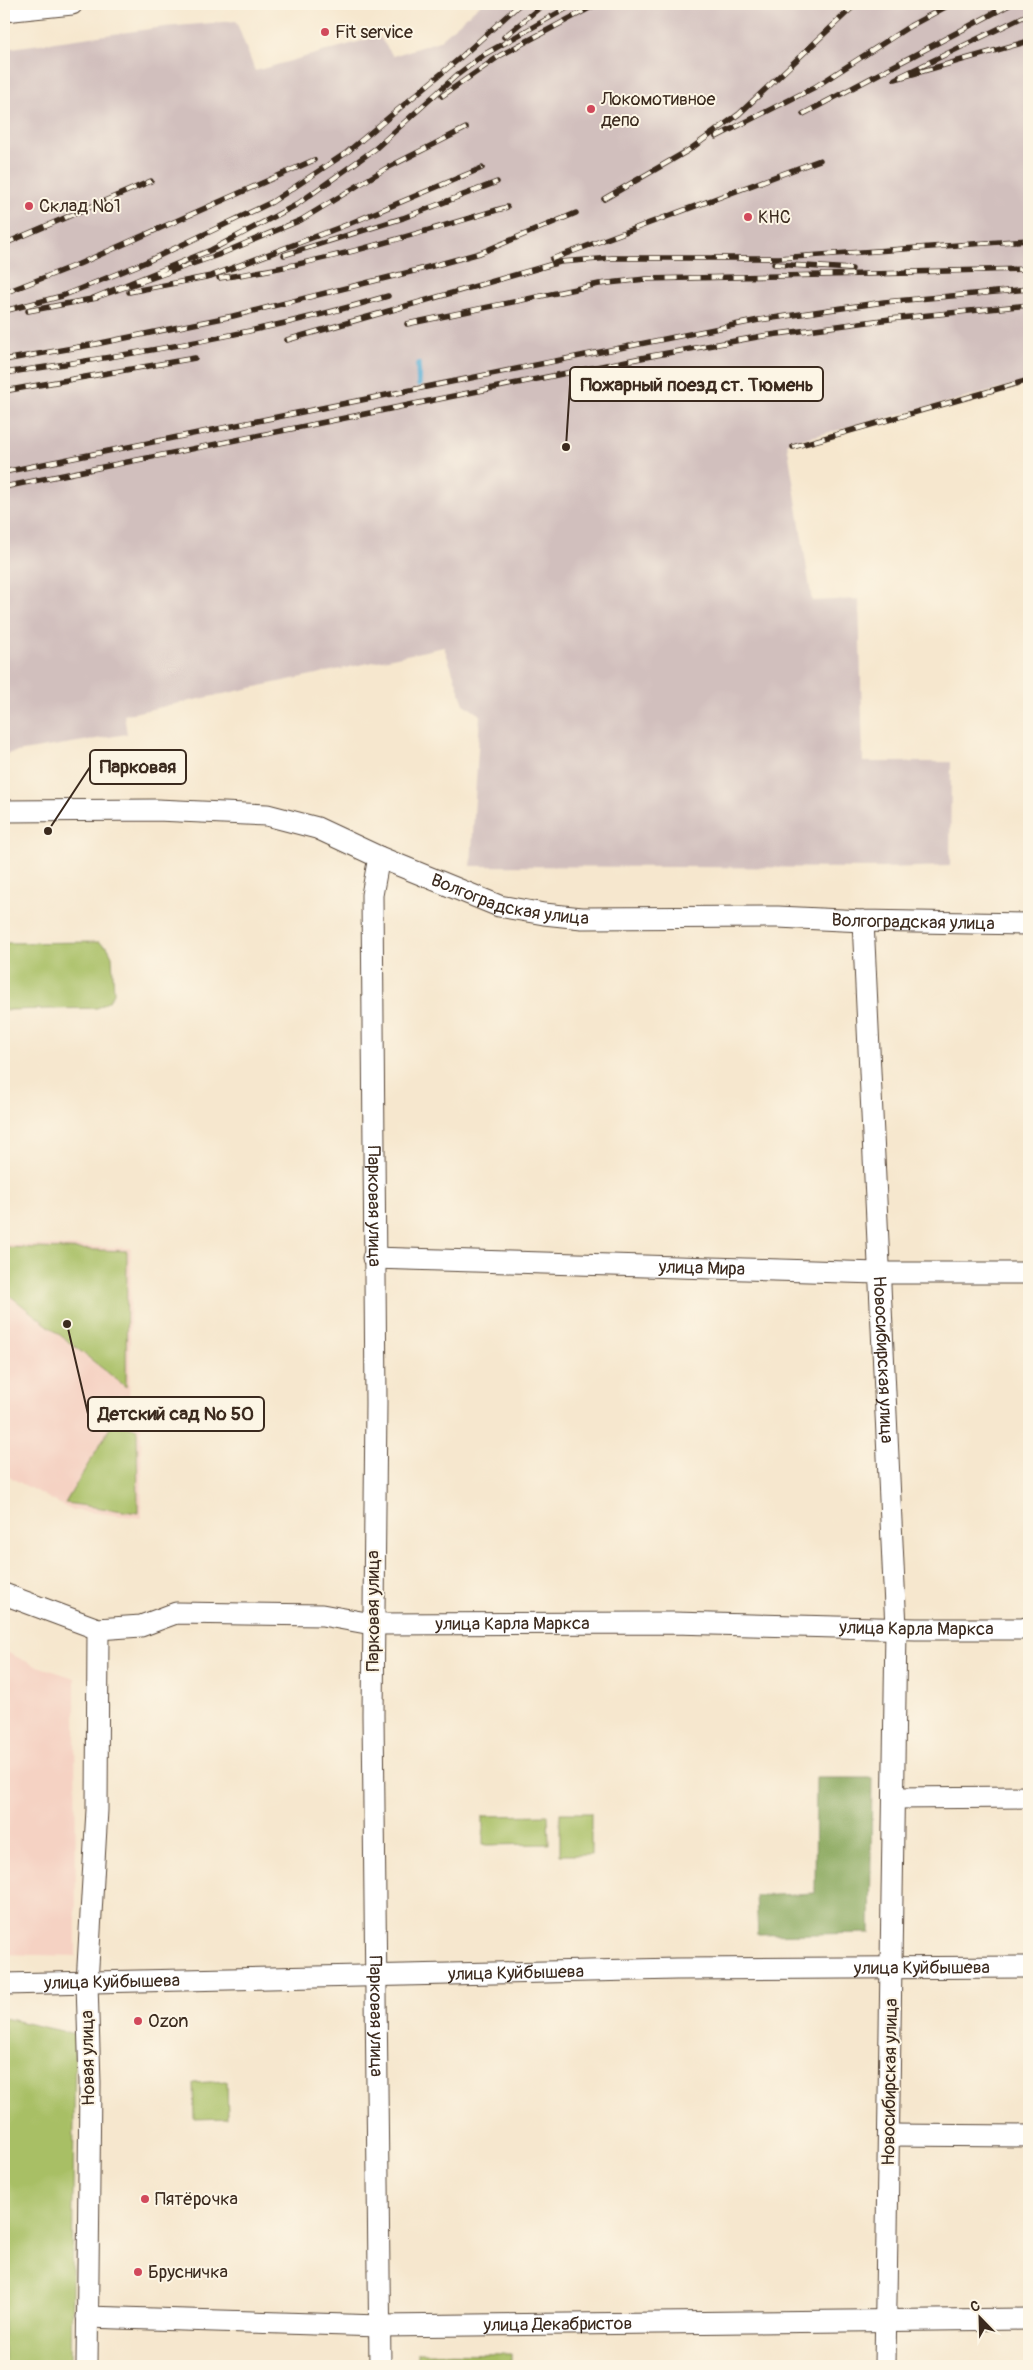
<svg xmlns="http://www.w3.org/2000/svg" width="1033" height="2370" font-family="Pangolin,sans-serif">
	<rect width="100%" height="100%" fill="#fcf5e5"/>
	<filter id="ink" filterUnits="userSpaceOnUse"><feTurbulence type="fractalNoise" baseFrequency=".02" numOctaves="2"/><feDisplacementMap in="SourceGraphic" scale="10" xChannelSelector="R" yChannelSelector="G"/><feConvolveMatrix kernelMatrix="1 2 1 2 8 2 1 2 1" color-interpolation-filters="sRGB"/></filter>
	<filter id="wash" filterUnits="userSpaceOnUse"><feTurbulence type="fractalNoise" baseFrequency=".0096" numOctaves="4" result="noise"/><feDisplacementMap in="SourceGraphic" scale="20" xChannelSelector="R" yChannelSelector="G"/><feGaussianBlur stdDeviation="1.12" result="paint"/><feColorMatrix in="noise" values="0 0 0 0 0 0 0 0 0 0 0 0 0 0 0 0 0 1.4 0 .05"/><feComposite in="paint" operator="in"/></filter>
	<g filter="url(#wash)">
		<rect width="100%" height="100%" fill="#f6e7ce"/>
		<path fill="#f5d2c3" d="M4 1244 131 1248 129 1422 141 1426 142 1518 71 1510 4 1474Z
			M4 1651 34 1665 75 1678 76 1956 4 1954Z"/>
		<path fill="#d1bfbd" d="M481 4H1029V382L787 443 812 601 859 599 863 762H951L950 866 883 868 471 866 480 715 464 704 444 647 124 715 127 734 4 754V49L164 27 236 21 255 71 379 36 393 56 439 41Z"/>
		<path fill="#a8bf65" stroke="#727442" d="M99 942 108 948 112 956 114 993 109 1001 97 1008 4 1010V943Z
			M4 1247 127 1251 126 1387 4 1291Z
			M114 1421 137 1429 138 1513 65 1503Z
			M560 1813H591V1855H560Z
			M548 1815 549 1844 483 1845V1816Z
			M4 2018 75 2034 71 2366H4Z
			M227 2081 228 2118 194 2119 193 2083Z
			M417 2353 511 2354V2366H417Z"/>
		<path fill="#86a65a" stroke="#60683c" d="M816 1778H872L870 1933 758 1935 756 1896 815 1893Z"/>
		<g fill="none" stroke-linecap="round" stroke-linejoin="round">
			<path stroke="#5aafd6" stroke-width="5.5" d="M418 364 419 384"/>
		</g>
	</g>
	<g filter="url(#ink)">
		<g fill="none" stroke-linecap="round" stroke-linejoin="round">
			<defs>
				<g id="minor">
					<path d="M4 11 72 4"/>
					<path id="s1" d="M4 811 157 810 267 815 317 828 379 857 499 906 544 914 582 918 778 917 863 921 1029 924"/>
					<path id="s2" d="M379 857 372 895 376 1403 373 1715 380 2366"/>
					<path id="s3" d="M863 921 896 1628 885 2366"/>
					<path id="s4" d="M373 1258 878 1273H1029"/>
					<path id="s5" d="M4 1594 98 1629 141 1626 176 1613 322 1615 372 1624 673 1623 916 1629H1023L1029 1627"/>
					<path d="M894 1798 1029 1797"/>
					<path id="s6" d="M4 1984 676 1969 1029 1967"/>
					<path d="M889 2135 1029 2136"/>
					<path id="s7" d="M87 2317 380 2326 1029 2319"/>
					<path d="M87 2366 90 2083 87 1983 97 1810 98 1629"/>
				</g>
			</defs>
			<use href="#minor" stroke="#574638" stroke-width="23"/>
			<use href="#minor" stroke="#fff" stroke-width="21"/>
			<defs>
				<path id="rail" d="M1029 14 895 79 1029 41
					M504 37 544 4
					M442 96 501 55 597 4
					M803 114 1011 4
					M466 128 385 169 301 220 218 255 91 299 211 250 296 205 375 149 457 75 485 54 574 4
					M716 137 815 87 910 26 951 4
					M604 199 689 150 739 114 856 4
					M4 244 151 181
					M284 255 403 218 497 182
					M552 259 820 160
					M774 264 852 269
					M907 272 1029 269
					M219 278C317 265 413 235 507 207
					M129 292 211 276 346 225 482 168
					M4 293 79 264 314 160
					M4 311 62 296 146 262 272 202 346 153 460 58 520 4
					M28 311 97 298
					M407 324 599 284 646 279 913 273
					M287 340 560 262 612 258H779L1029 240
					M4 360 96 344 233 316 414 271 480 253 576 213
					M4 373C132 355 263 333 388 296
					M4 391 195 358
					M793 447 1029 380
					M4 472 759 320 884 302 1029 289
					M4 487 651 356 763 336 890 319 1029 305"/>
			</defs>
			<use href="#rail" stroke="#3b2a1e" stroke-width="5.5"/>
			<use href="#rail" stroke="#fcf5e5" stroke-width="4" stroke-dasharray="11" stroke-linecap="butt"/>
		</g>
	</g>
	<g fill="#d1495b" stroke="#fcf5e5" stroke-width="2">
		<circle cx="325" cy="32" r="5"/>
		<circle cx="591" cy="109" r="5"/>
		<circle cx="29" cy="206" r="5"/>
		<circle cx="748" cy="217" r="5"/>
		<circle cx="138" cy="2021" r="5"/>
		<circle cx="145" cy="2199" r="5"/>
		<circle cx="138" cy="2272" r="5"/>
	</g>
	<g text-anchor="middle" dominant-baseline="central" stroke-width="4" stroke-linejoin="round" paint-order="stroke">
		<g font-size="18" fill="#3b2a1e" stroke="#fcf5e5" text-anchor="start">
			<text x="335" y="32">Fit service</text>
			<text x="601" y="99">Локомотивное<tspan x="601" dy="21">депо</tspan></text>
			<text x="39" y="206">Склад №1</text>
			<text x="758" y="217">КНС</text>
			<text x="148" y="2021">Ozon</text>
			<text x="155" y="2199">Пятёрочка</text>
			<text x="148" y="2272">Брусничка</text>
		</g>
		<g font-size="18" fill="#3b2a1e" stroke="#fcf5e5">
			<text stroke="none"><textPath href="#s1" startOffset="522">Волгоградская улица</textPath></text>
			<text stroke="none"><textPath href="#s1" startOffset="928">Волгоградская улица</textPath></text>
			<text stroke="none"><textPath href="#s2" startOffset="350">Парковая улица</textPath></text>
			<text stroke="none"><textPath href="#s4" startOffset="329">улица Мира</textPath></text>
			<text stroke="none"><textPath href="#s3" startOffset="439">Новосибирская улица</textPath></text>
			<text transform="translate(373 1611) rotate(-90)">Парковая улица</text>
			<text stroke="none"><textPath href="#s5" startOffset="518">улица Карла Маркса</textPath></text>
			<text stroke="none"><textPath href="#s5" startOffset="922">улица Карла Маркса</textPath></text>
			<text stroke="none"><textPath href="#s6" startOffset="918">улица Куйбышева</textPath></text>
			<text stroke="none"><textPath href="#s6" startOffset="512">улица Куйбышева</textPath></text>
			<text stroke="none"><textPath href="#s6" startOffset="108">улица Куйбышева</textPath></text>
			<text stroke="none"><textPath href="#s2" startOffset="1160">Парковая улица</textPath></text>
			<text transform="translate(88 2058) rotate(-91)">Новая улица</text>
			<text transform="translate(890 2082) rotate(-89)">Новосибирская улица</text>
			<text stroke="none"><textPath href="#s7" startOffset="471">улица Декабристов</textPath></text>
		</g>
	</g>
	<path fill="none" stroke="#3b2a1e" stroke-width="2" d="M566 447L570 384M48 831L90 767M67 1324L88 1414"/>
	<g fill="#3b2a1e" stroke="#fcf5e5" stroke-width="2">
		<circle cx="566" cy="447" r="5"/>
		<circle cx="48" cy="831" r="5"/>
		<circle cx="67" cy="1324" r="5"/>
	</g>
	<g fill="#fcf5e5" stroke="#3b2a1e" stroke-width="2">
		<rect x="570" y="367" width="253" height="34" rx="5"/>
		<rect x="90" y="750" width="96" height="34" rx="5"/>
		<rect x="88" y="1397" width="176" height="34" rx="5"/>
	</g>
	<g font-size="19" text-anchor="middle" font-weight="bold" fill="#3b2a1e">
		<text x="697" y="391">Пожарный поезд ст. Тюмень</text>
		<text x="138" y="773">Парковая</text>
		<text x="176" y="1420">Детский сад № 50</text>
	</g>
	<rect width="1033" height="2370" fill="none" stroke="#fcf5e5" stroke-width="20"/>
	<g transform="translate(980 2318) rotate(337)" stroke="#fcf5e5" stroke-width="4" paint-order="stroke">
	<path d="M0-4L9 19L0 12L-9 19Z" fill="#3b2a1e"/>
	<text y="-8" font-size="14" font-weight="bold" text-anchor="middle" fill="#3b2a1e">С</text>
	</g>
</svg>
